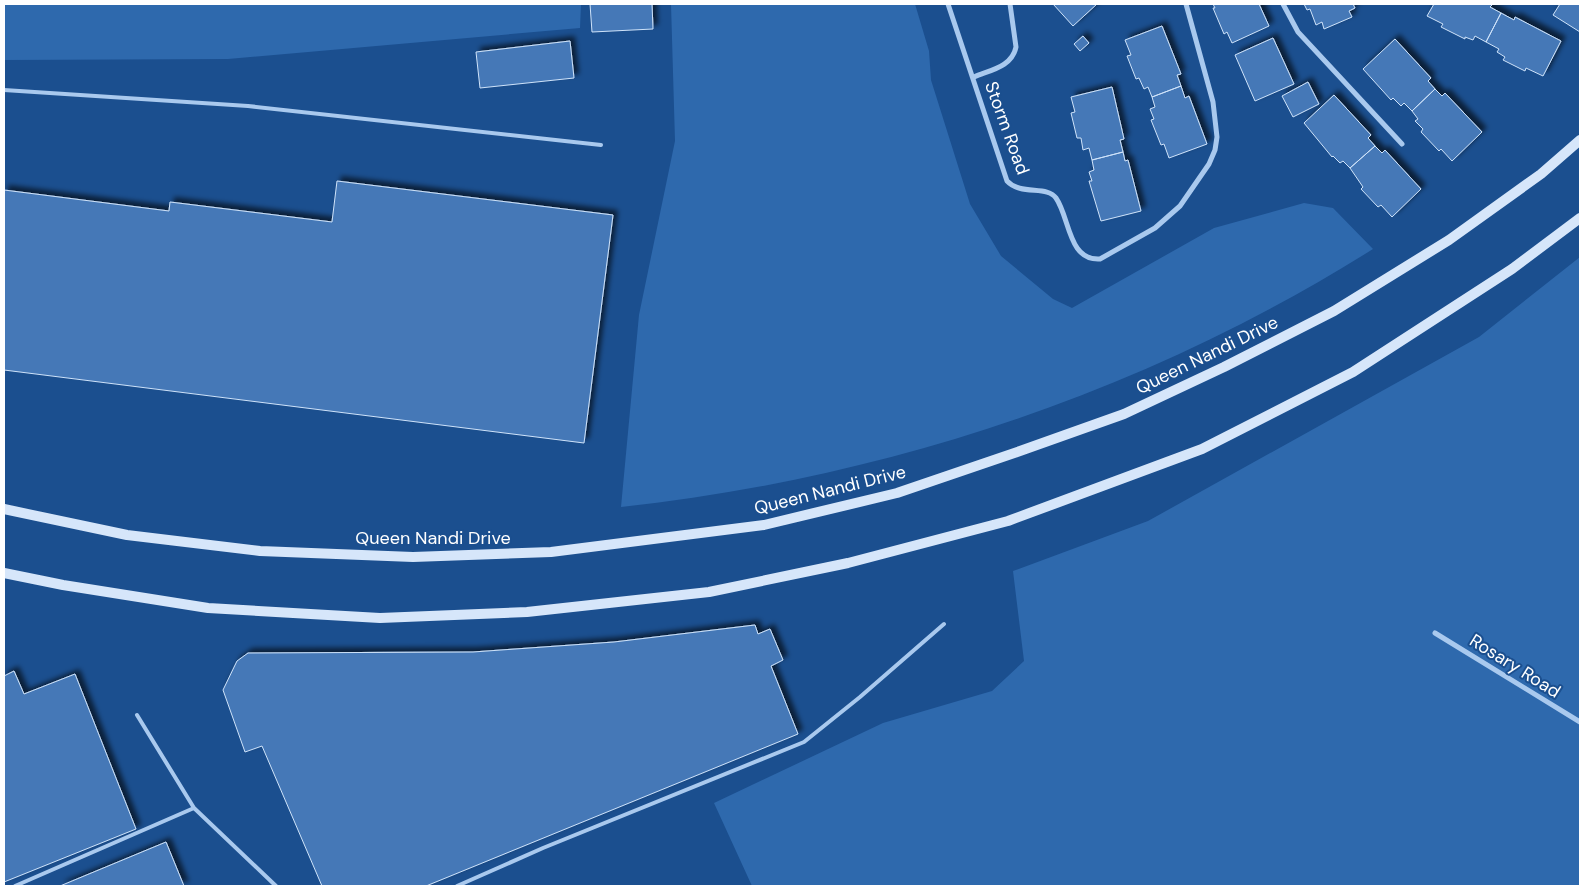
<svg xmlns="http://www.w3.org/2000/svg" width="1584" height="890" font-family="'DM Sans',sans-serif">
	<defs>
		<filter id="shadow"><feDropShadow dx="4.5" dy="-4.5" stdDeviation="2.5" flood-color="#0009"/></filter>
	</defs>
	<rect width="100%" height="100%" fill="#1b4f8f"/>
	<path fill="#2e69ad" d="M4 4H581L580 28 228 59 4 60Z
		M671 4H915L929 51 931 80 970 204 1001 256 1053 299 1072 308 1214 228 1304 203 1333 208 1373 249C1146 392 887 478 621 507L639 315 675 141Z
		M1580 257V886H752L714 803 883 723 992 691 1024 661 1013 571 1148 521 1479 337Z"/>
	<path fill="#4478b7" stroke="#cfe3fa" filter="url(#shadow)" d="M590 4H652L653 29 592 32Z
		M1053 4H1097L1073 26Z
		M1213 4H1259L1269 26 1232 43 1227 32 1224 34 1213 8H1215Z
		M1304 4H1353L1355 8 1349 11 1352 17 1324 29 1322 22 1316 25 1310 9 1307 10Z
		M1434 4H1490L1492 5 1490 7 1501 13 1486 42 1475 36 1473 40 1465 37V39L1441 27 1443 24 1427 16Z
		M1560 4H1580V32L1553 15Z
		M1501 13 1514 20 1515 17 1561 41 1543 76 1526 68 1525 71 1503 60 1505 57 1497 52 1499 49 1486 42Z
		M1162 26 1181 74 1177 75 1181 86 1152 97 1148 87 1144 89 1139 78 1136 79 1127 56 1131 55 1125 40Z
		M1083 36 1089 43 1080 51 1074 44Z
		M1273 38 1294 84 1255 101 1235 55Z
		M1395 39 1431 78 1428 81 1435 89 1412 111 1404 103 1401 106 1393 98 1391 100 1363 69Z
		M570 41 574 78 480 88 476 52Z
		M1308 82 1319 104 1293 117 1282 96Z
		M1181 86 1185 98 1189 96 1207 144 1169 158 1164 144 1161 145 1151 120 1154 119 1150 109 1155 107 1152 97Z
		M1112 87 1124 139 1120 140 1123 152 1092 160 1089 148 1083 150 1081 138H1077L1071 113 1075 112 1071 97Z
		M1435 89 1442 96 1445 93 1482 132 1452 161 1441 149 1439 151 1421 132 1423 129 1415 121 1418 119 1412 111Z
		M1334 95 1371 135 1368 138 1375 146 1350 168 1343 161 1340 163 1333 156 1332 157 1304 123Z
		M1375 146 1382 153 1385 150 1421 189 1392 217 1381 205 1378 207 1361 189 1363 187 1350 168Z
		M1123 152 1125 161 1128 160 1141 211 1101 221 1089 181H1092L1089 172 1094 170 1092 160Z
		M337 181 613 215 584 443 4 370V190L169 211 170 202 332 222Z
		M755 625 758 634 770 629 783 660 771 666 798 734 426 886H322L262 746 245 752 223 690 237 661 248 653 473 652 614 642Z
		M14 671 24 694 75 674 136 829 4 882V676Z
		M166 842 184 886H60Z"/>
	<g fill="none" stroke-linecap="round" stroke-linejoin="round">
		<path stroke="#a9c9ee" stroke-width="4" d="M4 90 248 106 601 145
			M194 808 276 886
			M15 886 194 808 137 715
			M457 886 543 848 804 742 860 697 944 624"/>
		<path stroke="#a9c9ee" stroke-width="5" d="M948 4 1007 181C1021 196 1047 185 1056 198 1070 218 1068 261 1100 259L1155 228 1180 206 1209 164 1215 150 1217 137 1213 102 1186 4
			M1283 4 1298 32 1402 144
			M974 77C990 70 1012 67 1016 47L1010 4
			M1435 633 1580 722"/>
		<path stroke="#d6e6fa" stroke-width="10" d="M4 509 127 535 260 551 413 557 551 552 764 525 897 493 1020 451 1124 414 1224 367 1334 311 1449 240 1541 174 1580 140
			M4 573 63 585 208 608 380 618 527 612 709 592 848 563 1008 521 1202 449 1353 372 1512 269 1580 218"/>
	</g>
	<g text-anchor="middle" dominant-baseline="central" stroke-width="4" stroke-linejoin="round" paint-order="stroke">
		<g font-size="18" fill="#fff" stroke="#1b4f8f">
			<text transform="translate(1007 128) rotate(70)">Storm Road</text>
			<text transform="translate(1207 355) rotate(-26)">Queen Nandi Drive</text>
			<text transform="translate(830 490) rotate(-14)">Queen Nandi Drive</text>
			<text x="433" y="538">Queen Nandi Drive</text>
			<text transform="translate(1515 666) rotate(32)">Rosary Road</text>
		</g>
	</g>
	<rect width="1584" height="890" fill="none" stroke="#ffffff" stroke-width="10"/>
</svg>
